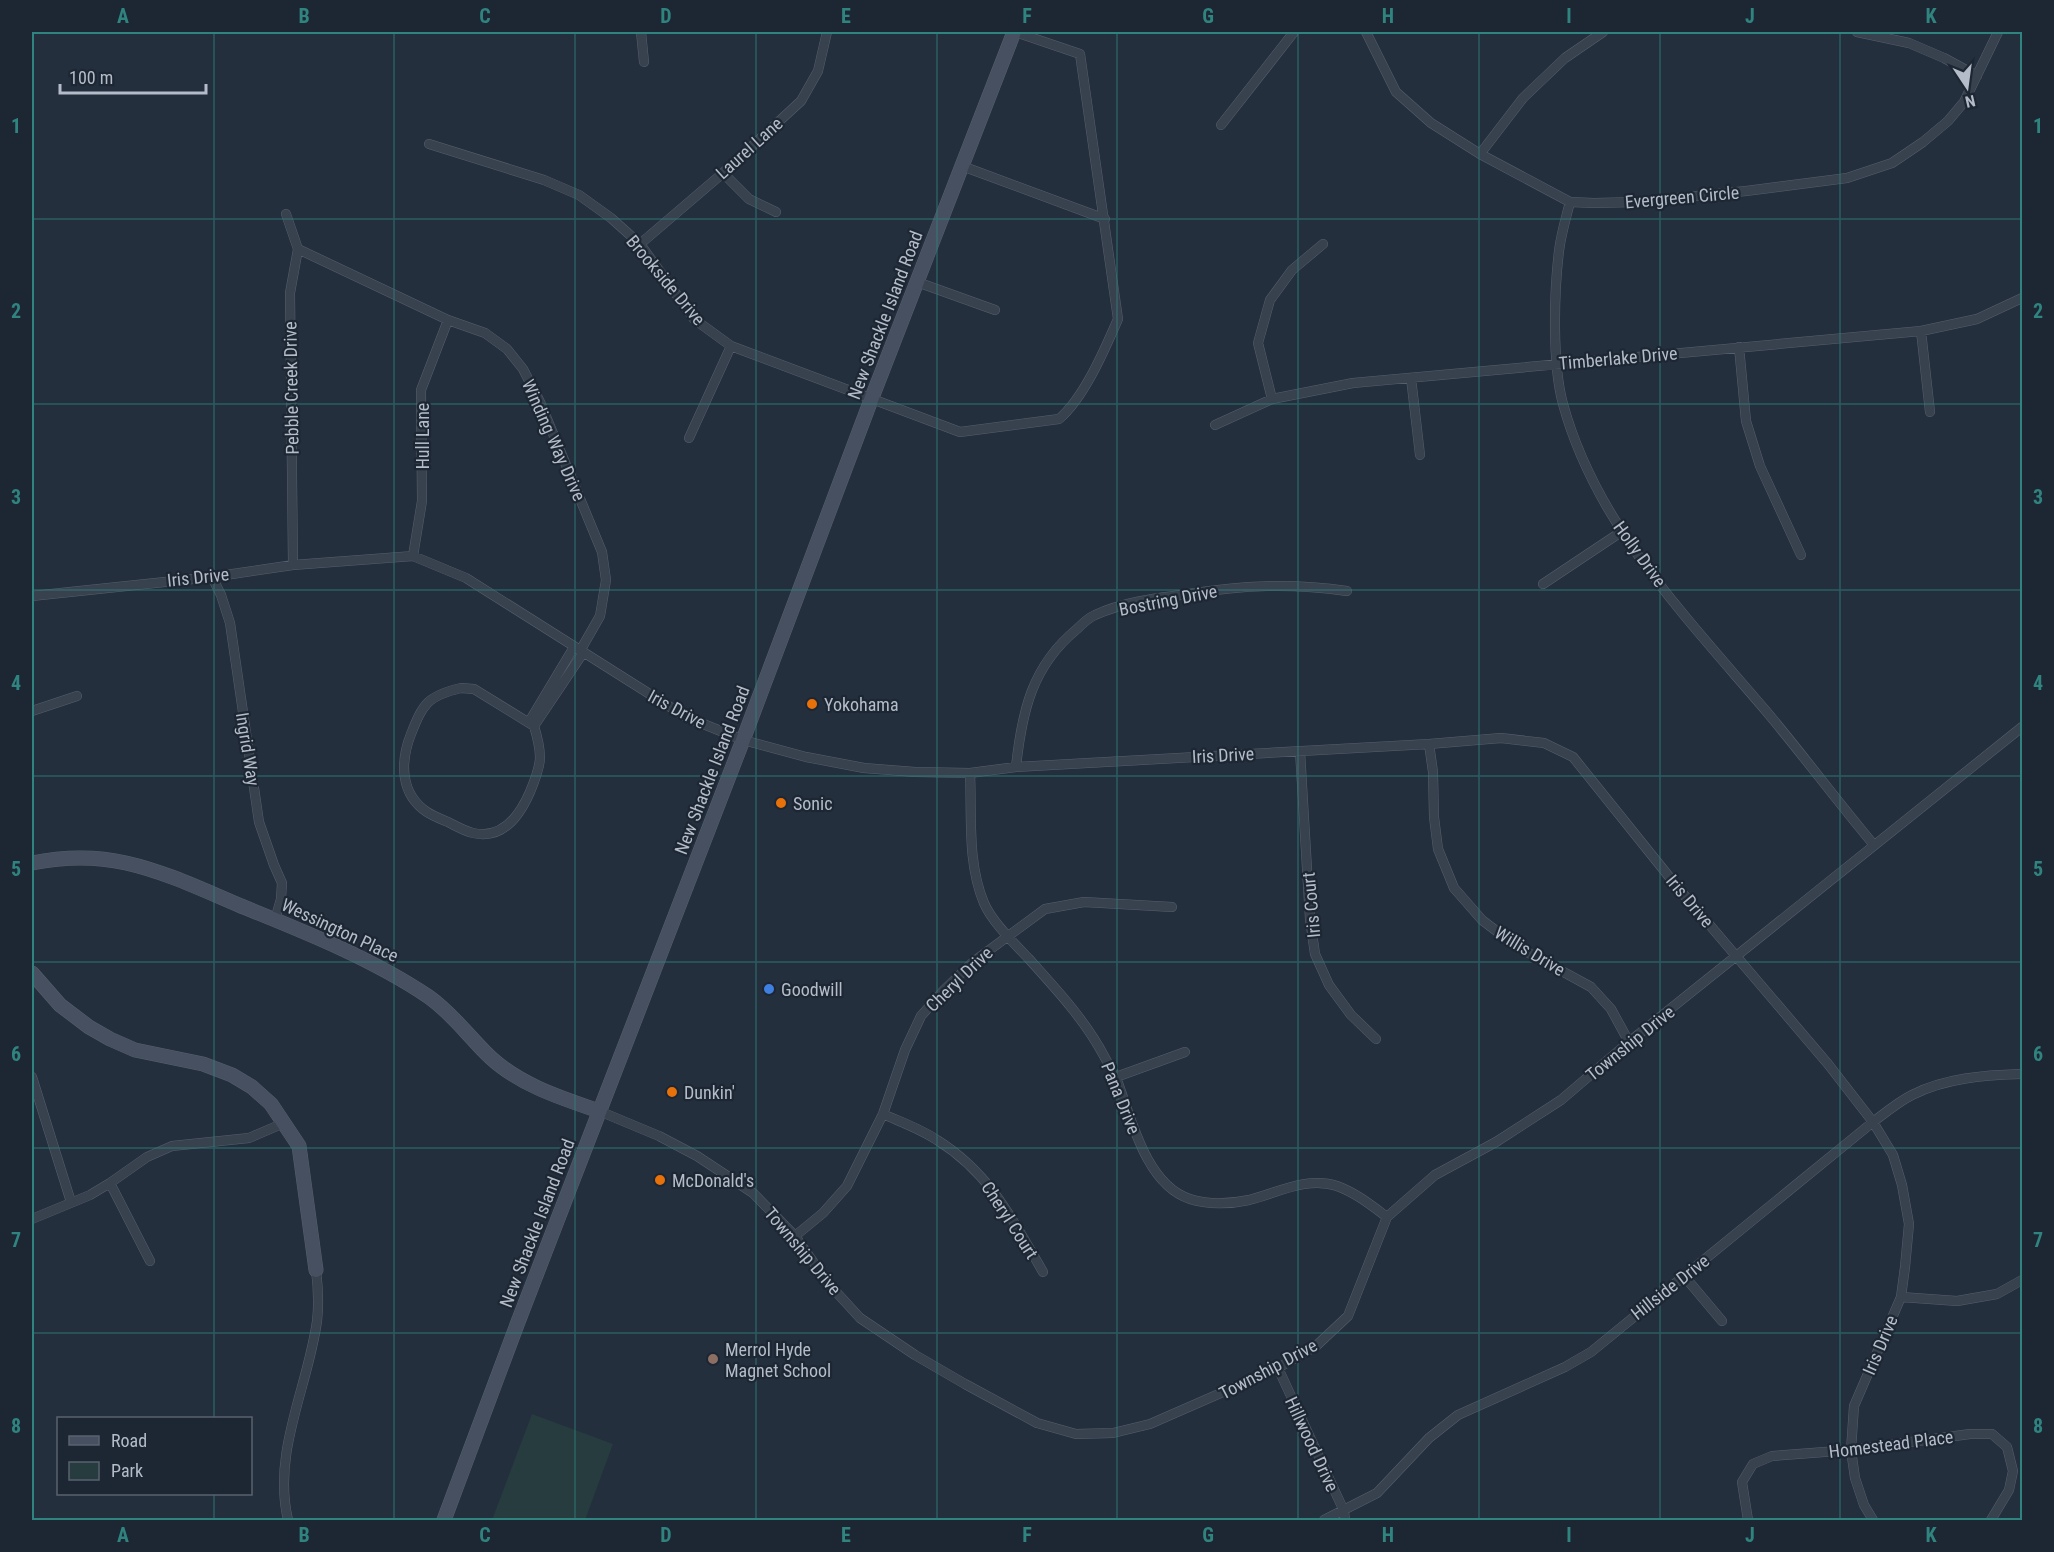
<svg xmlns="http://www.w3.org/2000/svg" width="2054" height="1552" font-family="'Roboto Condensed',sans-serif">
	<rect width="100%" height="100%" fill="#242f3e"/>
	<path fill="#263c3f" d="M532 1414 613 1444 585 1520H492Z"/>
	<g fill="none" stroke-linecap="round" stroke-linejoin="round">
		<defs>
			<path id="street" d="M641 32 644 62
				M1366 32 1396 92 1431 123 1480 154 1570 202 1594 203 1637 202 1746 191 1847 178 1892 163 1923 142 1948 121 1964 102 1998 32
				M1857 32 1909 43 1944 58 1977 76
				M1221 125 1294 32
				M429 144 544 180 579 195 611 218 640 244 694 319 731 346 960 432 1059 419C1084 398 1105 349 1118 319L1080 54 1015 32
				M1480 154 1523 98 1565 58 1603 32
				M962 166 1105 219
				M723 173 749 199 776 212
				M1570 202C1566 218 1561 234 1559 251 1554 292 1552 364 1563 404 1596 525 1687 618 1766 711 1803 755 1837 801 1874 845
				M286 214 298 249 290 293 293 565
				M640 244 723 173 801 101 818 71 827 32
				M298 249 448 320 485 333 507 349 523 369 540 402 602 552 606 580 600 616 580 651
				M917 282 995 310
				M1921 331 1930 412
				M1739 347 1746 421 1760 466 1801 555
				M1411 378 1420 455
				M1272 399 1258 343 1270 300 1292 270 1323 244
				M1215 425 1272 399 1353 383 1921 331 1977 319 2022 298
				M689 438 731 346
				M413 556 422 501 421 390 448 320
				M212 577 221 595 230 623 259 822 274 865 282 883 281 899 275 920
				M1543 584 1621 532
				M32 596 212 577 293 565 413 556 466 578 686 717 743 740 806 757 864 768 915 772 970 773 1016 767 1429 744 1501 738 1544 743 1573 757 1679 889 1828 1064 1873 1122 1893 1155 1902 1185 1909 1224 1905 1267 1901 1297 1854 1406 1851 1450 1855 1478 1864 1505 1873 1520
				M461 688 474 689 534 726C543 756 542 763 530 792 520 815 503 840 473 833 464 831 456 826 448 822 441 819 433 816 427 812 400 794 400 762 411 734 423 704 427 696 461 688Z
				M32 711 77 696
				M529 722 574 647
				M534 726 583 653
				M1429 744 1433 772 1434 817 1438 849 1454 888 1482 920 1516 946 1591 987 1611 1009 1629 1042
				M1300 751 1310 919 1315 954 1329 985 1351 1015 1376 1039
				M1016 767C1022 711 1032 666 1077 629 1082 624 1088 618 1095 615 1123 602 1157 598 1188 594 1243 585 1291 583 1347 591
				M970 773C972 816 967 863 984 903 992 922 1015 944 1029 959 1056 989 1085 1020 1104 1056 1108 1064 1114 1072 1117 1080 1131 1118 1146 1185 1190 1199 1208 1205 1231 1204 1249 1200 1277 1193 1307 1176 1337 1186 1356 1193 1371 1205 1387 1217
				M32 1077 71 1202
				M1116 1077 1185 1052
				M599 1111 659 1136 697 1156 753 1193 795 1236 828 1283 860 1318 915 1355 965 1384 1037 1423 1076 1434 1113 1433 1150 1424 1278 1368 1316 1346 1348 1316 1387 1217 1435 1175 1496 1142 1561 1100 1629 1042 2022 727
				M883 1114C901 1122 921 1129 937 1140 990 1173 1013 1220 1043 1272
				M110 1183 150 1261
				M32 1219 90 1195 110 1183 147 1157 172 1146 249 1138 284 1123
				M795 1236 823 1213 847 1186 883 1114 905 1050 921 1016 943 991 973 962 1045 909 1084 902 1172 907
				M1685 1277 1722 1321
				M1901 1297 1957 1301 1997 1294 2022 1280
				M1278 1368 1344 1511 1345 1520
				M288 1520C272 1452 308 1387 317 1321 319 1304 318 1286 316 1270
				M1324 1520 1377 1493 1429 1438 1458 1415 1565 1367 1591 1352 1873 1122C1885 1113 1898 1102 1912 1095 1945 1078 1985 1075 2022 1074
				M1748 1520 1742 1482 1753 1464 1772 1456 1851 1450 1970 1434H1992L2007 1447 2013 1471 2009 1490 1991 1520"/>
			<path id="secondary" d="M32 863C62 857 95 856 126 863 166 872 203 890 241 906 303 931 373 959 429 997 453 1014 469 1037 490 1057 520 1085 561 1098 599 1111
				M32 973 60 1005 89 1027 110 1039 135 1050 203 1064 232 1075 252 1087 271 1104 299 1146 316 1270
				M444 1520 518 1322 743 740 871 400 1014 32"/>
		</defs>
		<use href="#street" stroke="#565f6c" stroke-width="10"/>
		<use href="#secondary" stroke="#565f6c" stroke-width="15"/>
		<use href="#street" stroke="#38414e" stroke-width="9"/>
		<use href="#secondary" stroke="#465061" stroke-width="14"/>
	</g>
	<path fill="none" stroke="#308480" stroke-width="1.5" stroke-opacity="0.55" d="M214 32V1418M394 32V1520M575 32V1520M756 32V1520M937 32V1520M1117 32V1520M1298 32V1520M1479 32V1520M1660 32V1520M1840 32V1520M32 219H2022M32 404H2022M32 590H2022M32 776H2022M32 962H2022M32 1148H2022M32 1333H2022M214 1494V1520"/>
	<g fill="#e8710a" stroke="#1d2633" stroke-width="2">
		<circle cx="812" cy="704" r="6"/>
		<circle cx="781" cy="803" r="6"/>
		<circle cx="672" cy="1092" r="6"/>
		<circle cx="660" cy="1180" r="6"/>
	</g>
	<circle fill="#3f7fe0" stroke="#1d2633" stroke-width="2" cx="769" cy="989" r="6"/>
	<circle fill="#8d6e63" stroke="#1d2633" stroke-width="2" cx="713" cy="1359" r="6"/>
	<g text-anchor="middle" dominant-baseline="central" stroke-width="4.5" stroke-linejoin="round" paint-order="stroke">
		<g font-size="18" fill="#b4bcc9" stroke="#1d2633">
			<text transform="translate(749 148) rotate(-42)">Laurel Lane</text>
			<text transform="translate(1682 197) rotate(-5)">Evergreen Circle</text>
			<text transform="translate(666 280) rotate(50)">Brookside Drive</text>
			<text transform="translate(885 315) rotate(-69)">New Shackle Island Road</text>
			<text transform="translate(1618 358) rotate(-5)">Timberlake Drive</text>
			<text transform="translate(291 388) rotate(-91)">Pebble Creek Drive</text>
			<text transform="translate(422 436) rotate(-90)">Hull Lane</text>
			<text transform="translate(554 440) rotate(66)">Winding Way Drive</text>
			<text transform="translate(1640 554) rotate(54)">Holly Drive</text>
			<text transform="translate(198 577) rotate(-6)">Iris Drive</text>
			<text transform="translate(1168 600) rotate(-11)">Bostring Drive</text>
			<text transform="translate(677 709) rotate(28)">Iris Drive</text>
			<text transform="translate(248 749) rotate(81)">Ingrid Way</text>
			<text transform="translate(1223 755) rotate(-3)">Iris Drive</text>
			<text transform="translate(712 770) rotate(-69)">New Shackle Island Road</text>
			<text transform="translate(1690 901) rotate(50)">Iris Drive</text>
			<text transform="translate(1311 905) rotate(-95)">Iris Court</text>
			<text transform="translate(340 930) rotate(25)">Wessington Place</text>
			<text transform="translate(1530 951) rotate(31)">Willis Drive</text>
			<text transform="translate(959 979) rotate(-44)">Cheryl Drive</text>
			<text transform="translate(1630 1043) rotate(-39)">Township Drive</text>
			<text transform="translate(1121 1098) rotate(68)">Pana Drive</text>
			<text transform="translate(1010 1220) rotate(57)">Cheryl Court</text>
			<text transform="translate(537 1223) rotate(-69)">New Shackle Island Road</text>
			<text transform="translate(803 1251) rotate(50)">Township Drive</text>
			<text transform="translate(1670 1287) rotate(-38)">Hillside Drive</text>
			<text transform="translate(1880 1345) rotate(-67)">Iris Drive</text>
			<text transform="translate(1268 1369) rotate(-28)">Township Drive</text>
			<text transform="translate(1312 1444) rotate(65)">Hillwood Drive</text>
			<text transform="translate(1891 1444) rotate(-7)">Homestead Place</text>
		</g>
		<g font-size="18" fill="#b4bcc9" stroke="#1d2633" text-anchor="start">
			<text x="824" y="704">Yokohama</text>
			<text x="793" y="803">Sonic</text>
			<text x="781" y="989">Goodwill</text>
			<text x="684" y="1092">Dunkin'</text>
			<text x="672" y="1180">McDonald's</text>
			<text x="725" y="1349">Merrol Hyde<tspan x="725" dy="21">Magnet School</tspan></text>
		</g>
	</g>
	<rect width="2054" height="1552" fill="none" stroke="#1d2633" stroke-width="66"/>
	<rect x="57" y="1417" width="195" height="78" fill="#1d2633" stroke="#59626f" stroke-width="1.5"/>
	<rect x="69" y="1436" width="30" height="9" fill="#465061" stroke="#59626f" stroke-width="1.5"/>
	<text x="111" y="1447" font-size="18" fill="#b4bcc9">Road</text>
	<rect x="69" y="1462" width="30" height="18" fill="#263c3f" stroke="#59626f" stroke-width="1.5"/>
	<text x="111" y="1477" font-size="18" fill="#b4bcc9">Park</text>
	<g transform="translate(1967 87) rotate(167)" stroke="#1d2633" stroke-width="4.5" paint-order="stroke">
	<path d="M0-4.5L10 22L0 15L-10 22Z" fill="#b4bcc9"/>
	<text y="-9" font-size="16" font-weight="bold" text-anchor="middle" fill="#b4bcc9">N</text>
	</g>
	<path d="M60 84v9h146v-9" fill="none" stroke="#b4bcc9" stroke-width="3"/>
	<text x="69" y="84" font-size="18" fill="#b4bcc9" stroke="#1d2633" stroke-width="4.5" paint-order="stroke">100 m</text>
	<rect x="33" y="33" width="1988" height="1486" fill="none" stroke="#308480" stroke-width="2"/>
	<g font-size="20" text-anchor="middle" font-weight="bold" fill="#308480">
		<text x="123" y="23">A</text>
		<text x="304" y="23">B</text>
		<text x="485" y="23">C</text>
		<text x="666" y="23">D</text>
		<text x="846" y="23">E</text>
		<text x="1027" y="23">F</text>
		<text x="1208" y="23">G</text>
		<text x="1388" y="23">H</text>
		<text x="1569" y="23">I</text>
		<text x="1750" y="23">J</text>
		<text x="1931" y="23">K</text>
		<text x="16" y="133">1</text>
		<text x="2038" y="133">1</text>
		<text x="16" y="318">2</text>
		<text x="2038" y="318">2</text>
		<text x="16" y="504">3</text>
		<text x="2038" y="504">3</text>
		<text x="16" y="690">4</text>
		<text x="2038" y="690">4</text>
		<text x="16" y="876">5</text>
		<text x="2038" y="876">5</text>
		<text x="16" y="1061">6</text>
		<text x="2038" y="1061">6</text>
		<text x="16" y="1247">7</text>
		<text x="2038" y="1247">7</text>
		<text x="16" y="1433">8</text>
		<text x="2038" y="1433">8</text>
		<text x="123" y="1542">A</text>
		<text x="304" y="1542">B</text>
		<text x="485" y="1542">C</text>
		<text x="666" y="1542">D</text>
		<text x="846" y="1542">E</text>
		<text x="1027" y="1542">F</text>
		<text x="1208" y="1542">G</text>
		<text x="1388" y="1542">H</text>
		<text x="1569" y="1542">I</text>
		<text x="1750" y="1542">J</text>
		<text x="1931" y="1542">K</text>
	</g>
</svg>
